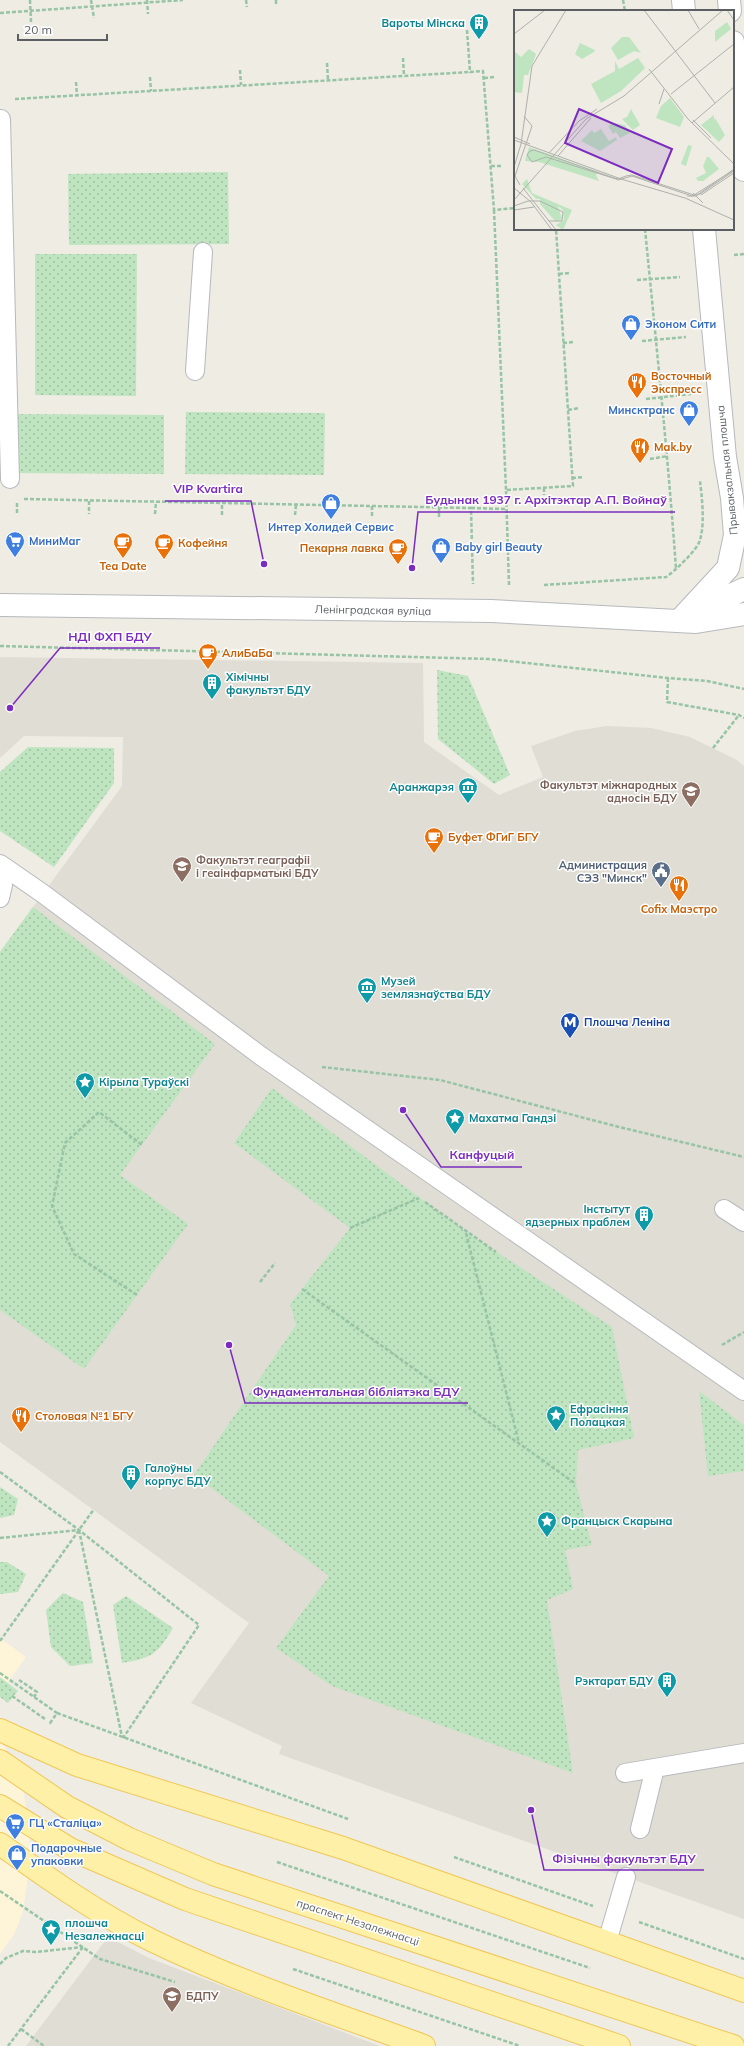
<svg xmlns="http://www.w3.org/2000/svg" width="744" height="2046" font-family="Mulish,sans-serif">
	<defs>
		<pattern id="grass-dots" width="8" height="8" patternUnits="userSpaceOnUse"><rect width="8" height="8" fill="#bfe5c0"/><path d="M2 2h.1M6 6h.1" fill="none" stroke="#9ebda0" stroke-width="1.8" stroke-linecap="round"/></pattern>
	</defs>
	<rect width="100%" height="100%" fill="#eeece3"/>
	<path fill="#fef5d8" d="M0 1638 26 1657 7 1684 0 1679Z
		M0 1734 24 1793 31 1856 23 1911 15 1933 0 1954Z"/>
	<path fill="#e0ddd4" d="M0 657 423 663 424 742 499 795 543 777 531 746 575 731 607 726 651 728 690 737 737 760 744 766V1919L279 1754 282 1746 191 1703 249 1623 0 1442V952L122 786 123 737 24 736 0 758Z
		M108 1937 149 1958 380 2046H26Z"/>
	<path fill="url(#grass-dots)" d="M228 172 229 244 69 245 68 174Z
		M35 254H137L136 396 35 395Z
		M186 412 325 413 324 475 185 474Z
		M12 414 164 415V474L13 473Z
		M437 670 468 676 510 775 494 784 438 739Z
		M28 747 114 748V783L54 867 0 831V772Z
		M33 907 215 1044 120 1175 188 1224 84 1369 0 1310V952Z
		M272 1088 466 1232 612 1327 634 1438 578 1450 576 1484 592 1545 565 1550 573 1589 547 1600 573 1773 332 1686 276 1648 329 1576 194 1475 296 1325 290 1304 350 1228 234 1143Z
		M699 1391 744 1425V1471L708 1476Z
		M0 1487 18 1499 14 1515 0 1518Z
		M0 1562H7L26 1574 18 1592 0 1594Z
		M63 1593 83 1602 93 1663 70 1666 51 1647 46 1610Z
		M126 1596 173 1628C157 1655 152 1658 122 1663L113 1605Z
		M0 1677 18 1691 8 1703 0 1697Z"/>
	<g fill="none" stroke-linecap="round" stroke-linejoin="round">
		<defs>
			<path id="service" d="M1 119 10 479
				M195 371 203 252
				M0 864 42 893 261 1056 744 1391
				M0 878 3 885 0 898
				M724 1209 744 1222
				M625 1773 744 1753
				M640 1829 655 1768
				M607 1942 626 1877"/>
			<path id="tertiary" d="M683 0 684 11
				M729 0 730 11
				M733 42 744 170
				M0 605 491 611 696 622 744 614
				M691 614 744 589
				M680 620 728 568 735 535 732 498 725 457 704 229"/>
			<path id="primary" d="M0 1730 77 1765 343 1848 744 1991
				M0 1761 67 1807 129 1839 213 1874 733 2046
				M0 1806 70 1849 185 1899 619 2046
				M0 1844C49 1879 98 1914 153 1941 240 1983 333 2013 424 2046"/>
		</defs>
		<use href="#service" stroke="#b6b9bd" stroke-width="20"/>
		<use href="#tertiary" stroke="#b6b9bd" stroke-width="24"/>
		<use href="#primary" stroke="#f0c759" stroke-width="24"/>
		<path stroke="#97c4a5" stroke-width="2.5" stroke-dasharray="4 2" stroke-linecap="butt" d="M30 0 31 22
			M91 0 94 18
			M147 0 148 14
			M246 0 247 7
			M276 0V4
			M623 0 625 11
			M0 13 183 0
			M467 30 470 72 483 71 494 210 515 208
			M403 58 404 76
			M327 63 328 80
			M240 70 241 85
			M150 77 151 91
			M484 78 495 77
			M76 82 77 95
			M15 99 470 72
			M491 166H501
			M494 210 506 490
			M645 229C656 342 668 456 676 569
			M734 255 744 254
			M559 274 569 273
			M637 280 680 277
			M642 341 686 337
			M563 343 574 342
			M646 399 691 394
			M568 410 579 408
			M650 459 668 456
			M572 478 584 477
			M544 488V495
			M24 499 471 508 473 584
			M89 501V514
			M471 508 506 509
			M17 513V502
			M155 514 156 502
			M222 515V503
			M295 515 296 505
			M372 516V506
			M439 517V507
			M509 585 506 490 573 486 556 229
			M544 585 666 577C674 572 698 549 700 540 705 523 702 498 700 481
			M0 646 489 659 668 678 707 681 744 689
			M668 678 667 702 739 715 744 718
			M713 748 739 715
			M322 1067 440 1080 615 1126 744 1157
			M425 1202 496 1252
			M350 1228 419 1198
			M466 1233 519 1443
			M260 1282 275 1263
			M302 1289 576 1484
			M137 1295 74 1254 52 1206 65 1143 99 1112 142 1145
			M722 1345 744 1332
			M0 1472 79 1530 199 1625 123 1738
			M79 1530 122 1737
			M0 1538 79 1530
			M0 1641 94 1509
			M0 1673 57 1713 50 1723 49 1722
			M19 1680 37 1692 34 1697
			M12 1696 45 1719
			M57 1713 348 1819
			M454 1857 593 1906
			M277 1862 590 1968
			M0 1891 100 1959 175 1982
			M639 1922 744 1959
			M0 1964 6 1958 23 1951 36 1952 83 1947
			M293 1969 520 2046
			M21 2029 44 2046
			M8 2046 83 1947"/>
		<use href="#service" stroke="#fff" stroke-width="18"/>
		<use href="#tertiary" stroke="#fff" stroke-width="22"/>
		<use href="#primary" stroke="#fef1a7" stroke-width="22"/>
	</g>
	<defs>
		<symbol id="building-pin" viewBox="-11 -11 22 30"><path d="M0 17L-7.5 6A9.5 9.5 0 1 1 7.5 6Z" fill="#0f9aa8" stroke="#fff"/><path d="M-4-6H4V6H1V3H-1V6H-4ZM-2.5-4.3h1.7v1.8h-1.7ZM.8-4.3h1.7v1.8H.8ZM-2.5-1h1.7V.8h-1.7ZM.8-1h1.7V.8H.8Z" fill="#fff"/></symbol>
		<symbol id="shop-pin" viewBox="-11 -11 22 30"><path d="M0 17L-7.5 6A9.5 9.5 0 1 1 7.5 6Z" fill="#3f7fe0" stroke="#fff"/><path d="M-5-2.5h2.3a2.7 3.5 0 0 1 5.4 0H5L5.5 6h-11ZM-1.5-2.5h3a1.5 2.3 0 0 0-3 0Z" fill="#fff"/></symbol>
		<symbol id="restaurant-pin" viewBox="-11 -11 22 30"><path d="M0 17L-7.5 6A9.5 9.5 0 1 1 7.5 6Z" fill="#e8710a" stroke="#fff"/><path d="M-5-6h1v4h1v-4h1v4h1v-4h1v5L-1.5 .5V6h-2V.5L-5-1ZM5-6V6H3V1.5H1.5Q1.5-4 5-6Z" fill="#fff"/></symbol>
		<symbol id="supermarket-pin" viewBox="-11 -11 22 30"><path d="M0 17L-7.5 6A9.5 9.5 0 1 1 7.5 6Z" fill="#3f7fe0" stroke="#fff"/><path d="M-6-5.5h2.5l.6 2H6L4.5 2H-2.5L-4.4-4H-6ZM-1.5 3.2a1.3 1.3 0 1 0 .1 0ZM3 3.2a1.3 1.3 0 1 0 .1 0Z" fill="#fff"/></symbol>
		<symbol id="cafe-pin" viewBox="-11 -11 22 30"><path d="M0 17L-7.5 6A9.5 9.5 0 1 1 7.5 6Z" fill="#e8710a" stroke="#fff"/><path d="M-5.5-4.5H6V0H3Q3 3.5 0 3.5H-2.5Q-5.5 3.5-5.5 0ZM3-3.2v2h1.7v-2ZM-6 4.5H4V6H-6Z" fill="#fff"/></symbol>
		<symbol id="museum-pin" viewBox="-11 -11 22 30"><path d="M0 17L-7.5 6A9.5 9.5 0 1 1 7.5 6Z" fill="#0f9aa8" stroke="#fff"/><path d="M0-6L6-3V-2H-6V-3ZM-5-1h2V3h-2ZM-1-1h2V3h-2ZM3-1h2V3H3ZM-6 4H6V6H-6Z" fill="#fff"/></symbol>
		<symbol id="university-pin" viewBox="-11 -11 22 30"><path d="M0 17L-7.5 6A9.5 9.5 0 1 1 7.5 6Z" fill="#8d6e63" stroke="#fff"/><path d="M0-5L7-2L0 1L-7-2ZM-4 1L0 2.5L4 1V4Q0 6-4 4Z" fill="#fff"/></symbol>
		<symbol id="civic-pin" viewBox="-11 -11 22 30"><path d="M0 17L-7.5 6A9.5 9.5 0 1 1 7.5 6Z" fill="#5c6f8a" stroke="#fff"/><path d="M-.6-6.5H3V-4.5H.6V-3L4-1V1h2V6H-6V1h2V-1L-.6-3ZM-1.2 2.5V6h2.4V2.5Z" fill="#fff"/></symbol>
		<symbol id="metro-pin" viewBox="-11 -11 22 30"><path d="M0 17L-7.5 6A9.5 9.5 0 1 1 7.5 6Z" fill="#1a4fb4" stroke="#fff"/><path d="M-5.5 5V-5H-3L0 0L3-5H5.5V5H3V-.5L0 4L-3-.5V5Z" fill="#fff"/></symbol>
		<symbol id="sight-pin" viewBox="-11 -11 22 30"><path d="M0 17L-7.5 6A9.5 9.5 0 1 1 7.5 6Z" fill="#0f9aa8" stroke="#fff"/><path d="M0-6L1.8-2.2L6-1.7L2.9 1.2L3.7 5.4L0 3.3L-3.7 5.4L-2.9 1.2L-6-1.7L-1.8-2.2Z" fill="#fff"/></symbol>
	</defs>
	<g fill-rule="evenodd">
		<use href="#building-pin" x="468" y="12" width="22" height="30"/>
		<use href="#shop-pin" x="620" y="313" width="22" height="30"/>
		<use href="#restaurant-pin" x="626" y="371" width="22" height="30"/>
		<use href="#shop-pin" x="678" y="399" width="22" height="30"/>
		<use href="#restaurant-pin" x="629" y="436" width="22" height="30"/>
		<use href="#shop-pin" x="320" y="492" width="22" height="30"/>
		<use href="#supermarket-pin" x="4" y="530" width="22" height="30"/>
		<use href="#cafe-pin" x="112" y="531" width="22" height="30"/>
		<use href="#cafe-pin" x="153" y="532" width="22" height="30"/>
		<use href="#shop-pin" x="430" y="536" width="22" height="30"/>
		<use href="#cafe-pin" x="387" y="537" width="22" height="30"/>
		<use href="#cafe-pin" x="197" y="642" width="22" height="30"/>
		<use href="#building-pin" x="201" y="672" width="22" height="30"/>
		<use href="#museum-pin" x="457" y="776" width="22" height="30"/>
		<use href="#university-pin" x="680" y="780" width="22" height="30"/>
		<use href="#cafe-pin" x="423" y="826" width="22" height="30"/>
		<use href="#university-pin" x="171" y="855" width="22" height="30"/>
		<use href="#civic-pin" x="650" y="860" width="22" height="30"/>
		<use href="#restaurant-pin" x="668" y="874" width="22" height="30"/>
		<use href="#museum-pin" x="356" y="976" width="22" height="30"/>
		<use href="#metro-pin" x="559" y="1011" width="22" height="30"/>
		<use href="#sight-pin" x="74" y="1071" width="22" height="30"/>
		<use href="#sight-pin" x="444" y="1107" width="22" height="30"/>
		<use href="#building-pin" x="633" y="1204" width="22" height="30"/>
		<use href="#sight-pin" x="545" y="1404" width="22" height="30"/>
		<use href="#restaurant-pin" x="10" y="1405" width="22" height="30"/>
		<use href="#building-pin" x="120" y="1463" width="22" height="30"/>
		<use href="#sight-pin" x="536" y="1510" width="22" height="30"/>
		<use href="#building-pin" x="656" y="1670" width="22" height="30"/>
		<use href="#supermarket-pin" x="4" y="1812" width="22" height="30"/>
		<use href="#shop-pin" x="6" y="1843" width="22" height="30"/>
		<use href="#sight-pin" x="40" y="1918" width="22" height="30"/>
		<use href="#university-pin" x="161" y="1985" width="22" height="30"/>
	</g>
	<g text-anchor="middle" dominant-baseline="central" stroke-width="3" stroke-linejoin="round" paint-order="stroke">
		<g font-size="11" font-weight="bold" fill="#0d838f" stroke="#fff" text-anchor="start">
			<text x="465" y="23" text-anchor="end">Вароты Мінска</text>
			<text x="226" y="677">Хімічны<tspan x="226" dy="13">факультэт БДУ</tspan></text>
			<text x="454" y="787" text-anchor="end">Аранжарэя</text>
			<text x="381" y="981">Музей<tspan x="381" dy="13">землязнаўства БДУ</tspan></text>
			<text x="99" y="1082">Кірыла Тураўскі</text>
			<text x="469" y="1118">Махатма Гандзі</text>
			<text x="630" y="1209" text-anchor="end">Інстытут<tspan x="630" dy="13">ядзерных праблем</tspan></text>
			<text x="570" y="1409">Ефрасіння<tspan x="570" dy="13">Полацкая</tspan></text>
			<text x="145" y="1468">Галоўны<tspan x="145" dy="13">корпус БДУ</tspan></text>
			<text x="561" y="1521">Францыск Скарына</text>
			<text x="653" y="1681" text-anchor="end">Рэктарат БДУ</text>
			<text x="65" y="1923">плошча<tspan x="65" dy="13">Незалежнасці</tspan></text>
		</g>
		<g font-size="11" font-weight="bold" fill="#366cbe" stroke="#fff" text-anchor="start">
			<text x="645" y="324">Эконом Сити</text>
			<text x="675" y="410" text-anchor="end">Минсктранс</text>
			<text x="331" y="527" text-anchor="middle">Интер Холидей Сервис</text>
			<text x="29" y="541">МиниМаг</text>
			<text x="455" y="547">Baby girl Beauty</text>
			<text x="29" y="1823">ГЦ «Сталіца»</text>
			<text x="31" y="1848">Подарочные<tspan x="31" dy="13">упаковки</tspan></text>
		</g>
		<g font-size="11" font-weight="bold" fill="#c56008" stroke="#fff" text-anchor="start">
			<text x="651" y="376">Восточный<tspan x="651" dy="13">Экспресс</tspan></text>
			<text x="654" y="447">Mak.by</text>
			<text x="178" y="543">Кофейня</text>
			<text x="384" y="548" text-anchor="end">Пекарня лавка</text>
			<text x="123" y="566" text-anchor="middle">Tea Date</text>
			<text x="222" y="653">АлиБаБа</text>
			<text x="448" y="837">Буфет ФГиГ БГУ</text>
			<text x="679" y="909" text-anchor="middle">Cofix Маэстро</text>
			<text x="35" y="1416">Столовая №1 БГУ</text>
		</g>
		<g font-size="11" fill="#5b5f64" stroke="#fff">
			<text transform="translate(727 470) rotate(-96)">Прывакзальная плошча</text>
			<text transform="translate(373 610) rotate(1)">Ленінградская вуліца</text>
			<text transform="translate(358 1922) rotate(18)">праспект Незалежнасці</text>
		</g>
		<g font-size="11" font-weight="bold" fill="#785e54" stroke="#fff" text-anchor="start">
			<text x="677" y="785" text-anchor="end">Факультэт міжнародных<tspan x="677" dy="13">адносін БДУ</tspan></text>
			<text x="196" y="860">Факультэт геаграфіі<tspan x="196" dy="13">і геаінфарматыкі БДУ</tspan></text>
			<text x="186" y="1996">БДПУ</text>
		</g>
		<g font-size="11" font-weight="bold" fill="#4e5e75" stroke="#fff" text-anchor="end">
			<text x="647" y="865">Администрация<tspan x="647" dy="13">СЭЗ "Минск"</tspan></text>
		</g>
		<g font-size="11" font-weight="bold" fill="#164399" stroke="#fff" text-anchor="start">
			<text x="584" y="1022">Плошча Леніна</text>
		</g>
	</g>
	<g transform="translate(514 10)">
		<rect width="220" height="220" fill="#eeece3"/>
		<path d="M213 12 217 19 201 32V21ZM108 27H115L127 43 120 41 104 50 97 38ZM66 33 81 40 80 42 68 49 61 44ZM15 39 22 44 14 65H10L8 83 0 82V41L7 47ZM124 48 131 58 107 81 87 93 77 74 101 61V51L105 59ZM156 88 170 107 166 117 142 108 147 96ZM117 99 126 115 119 120 108 109 113 107ZM200 105V111L201 108 211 125 205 132 187 115ZM99 113 111 115 116 123 106 128 102 122 99 124 94 116ZM87 119 95 131 102 127 103 130 86 141 67 131 78 120 80 123ZM15 137 84 162 82 165 85 171 25 152 11 151ZM13 169 18 183 58 200 49 220 42 215 50 210 49 200 44 196 48 209 42 212 26 194V189H22L8 174Z" fill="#bfe5c0"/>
		<path d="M174 135 178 136 172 156 167 154ZM193 147H195L205 159 189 171H184L182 168 192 163 189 156Z" fill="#bfe5c0"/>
		<path fill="none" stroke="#afb0ac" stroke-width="1" d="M130 0 201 93M174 0 185 19M213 0 220 10M0 24 31 0M135 59 174 109 220 154M157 84 220 34M145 94 150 79M179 110 197 128M178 113 220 77M0 127 16 134M0 130 107 169 171 188 220 210M35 143 65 111 83 99M44 146 77 108M0 157 7 134 18 56 52 0M220 160 180 185 118 165 112 166 104 169 100 168 20 140 16 141 13 145 18 152 32 147 102 169 104 170 118 166 178 186 186 184 220 161M6 175 1 166 18 116 10 106M0 178 17 192 38 220M9 178 42 220M179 183 189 193M187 185 220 163M173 186H182L220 159M0 190 72 109 110 86 209 0M0 196 14 191H26L49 202 48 211H35M0 200 20 197"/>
		<path fill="#7b2cbf" fill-opacity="0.15" stroke="#7b2cbf" stroke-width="2" d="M65 99 158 139 144 173 51 133Z"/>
		<rect width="220" height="220" fill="none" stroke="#5b5f64" stroke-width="2"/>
	</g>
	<path fill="none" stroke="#7b2cbf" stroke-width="1.5" d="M264 564L251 501H165M412 568L418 512H675M10 708L60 648H160M403 1110L441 1167H522M229 1345L245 1403H468M531 1810L544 1870H704"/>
	<g fill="#7b2cbf" stroke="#fff" stroke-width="1.5">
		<circle cx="264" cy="564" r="4"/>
		<circle cx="412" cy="568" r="4"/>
		<circle cx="10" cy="708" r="4"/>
		<circle cx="403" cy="1110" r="4"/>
		<circle cx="229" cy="1345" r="4"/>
		<circle cx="531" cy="1810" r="4"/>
	</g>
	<g font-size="12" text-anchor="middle" font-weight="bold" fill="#7b2cbf" stroke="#fff" stroke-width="3" stroke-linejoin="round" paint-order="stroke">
		<text x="208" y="493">VIP Kvartira</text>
		<text x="546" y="504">Будынак 1937 г. Архітэктар А.П. Войнаў</text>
		<text x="110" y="641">НДІ ФХП БДУ</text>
		<text x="482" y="1159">Канфуцый</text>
		<text x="356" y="1396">Фундаментальная бібліятэка БДУ</text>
		<text x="624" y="1863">Фізічны факультэт БДУ</text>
	</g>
	<path d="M18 34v6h89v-6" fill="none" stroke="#5b5f64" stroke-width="2"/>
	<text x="24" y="34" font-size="12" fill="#5b5f64" stroke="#ffffff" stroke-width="3" paint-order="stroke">20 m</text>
</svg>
